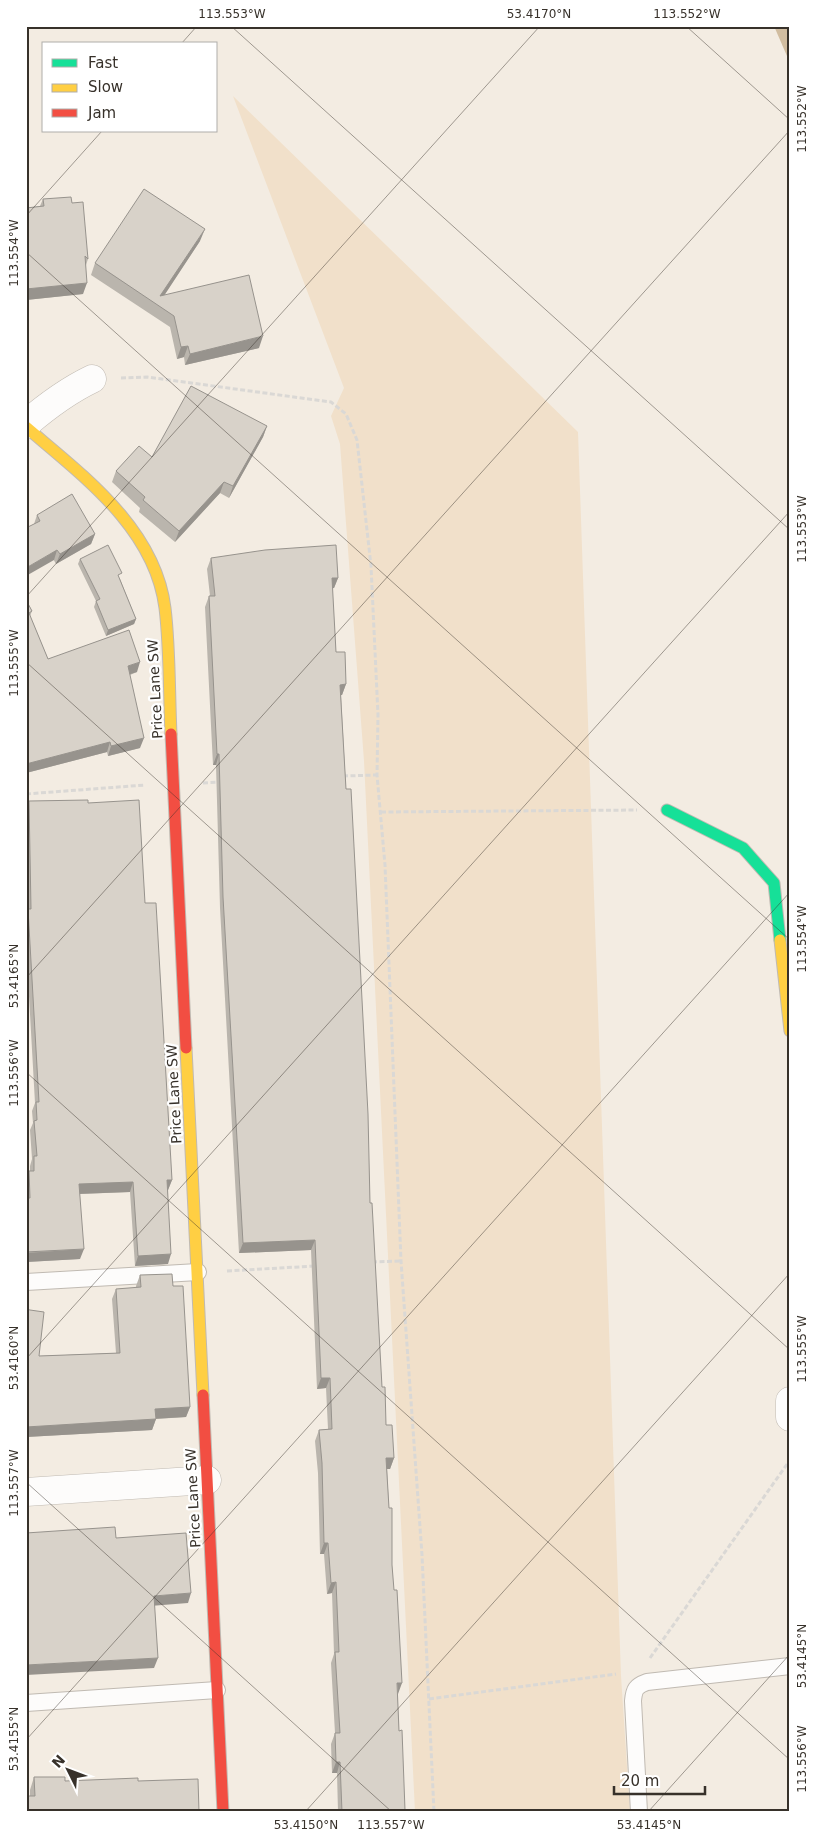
<svg xmlns="http://www.w3.org/2000/svg" width="816" height="1838" font-family="'DejaVu Sans',sans-serif">
	<rect width="100%" height="100%" fill="#f3ece2"/>
	<path fill="#f1e0ca" d="M233 96 578 432 621 1676 630 1812H415L364 761 340 444 331 416 344 388Z"/>
	<path fill="#d1bda0" d="M774 26H790V63Z"/>
	<g fill="none" stroke-linecap="round" stroke-linejoin="round">
		<defs>
			<path id="lane" d="M26 1282 198 1272
				M26 1703 217 1690
				M639 1812 633 1701C634 1689 636 1686 647 1682L790 1666"/>
			<path id="street" d="M26 424C47 406 67 391 92 379
				M790 1401V1417
				M26 1492 207 1480"/>
			<path id="fast" d="M667 810 743 848 774 883 780 940"/>
			<path id="slow" d="M26 427C82 475 155 528 165 608 170 649 169 692 171 734
				M780 940 790 1031
				M186 1048 203 1395"/>
			<path id="jam" d="M171 734 186 1048
				M203 1395 223 1812"/>
		</defs>
		<use href="#lane" stroke="#c0bab2" stroke-width="18"/>
		<use href="#street" stroke="#c0bab2" stroke-width="29"/>
		<use href="#fast" stroke="#c0bab2" stroke-width="13"/>
		<use href="#slow" stroke="#c0bab2" stroke-width="13"/>
		<use href="#jam" stroke="#c0bab2" stroke-width="13"/>
		<path stroke="#dad8d5" stroke-width="3" stroke-dasharray="5 2.5" stroke-linecap="butt" d="M121 378 147 377 331 402 346 414 357 440 371 566 378 715 377 775 385 865 401 1261 422 1555 434 1812
			M343 776 377 775
			M203 783 219 782
			M26 794 145 785
			M381 812 637 810
			M372 1262 401 1261
			M227 1271 315 1266
			M650 1658 790 1460
			M429 1699 616 1674"/>
		<use href="#lane" stroke="#fdfcfb" stroke-width="16"/>
		<use href="#street" stroke="#fdfcfb" stroke-width="28"/>
		<use href="#fast" stroke="#16e098" stroke-width="11"/>
		<use href="#slow" stroke="#ffcf43" stroke-width="11"/>
		<use href="#jam" stroke="#f24e42" stroke-width="11"/>
	</g>
	<path fill="#bab5ad" d="M43 199 72 203 88 259 86 265 83 294 26 300V208L40 206Z
		M200 241 164 295 259 348 185 365 184 357 177 359 170 327 91 275 95 263Z
		M267 426 263 437 229 498 220 493 175 542 139 512 140 508 112 482 116 471 152 457Z
		M37 515 95 534 91 544 56 564 34 524Z
		M211 558 338 578 334 588H332L336 652 346 684 342 695H341L346 789 370 1203 382 1387 386 1425 394 1458 390 1469H387L392 1565 399 1731 405 1810 408 1812H338L337 1773H332L331 1744 335 1733 331 1663 334 1654 332 1593 327 1594 324 1554H320L318 1473 315 1441 319 1430 328 1429 326 1388 317 1389 311 1250 239 1253 220 908 216 765H213L205 607 209 596H210L207 569Z
		M80 559 120 579 136 619 134 624 106 636 94 607 96 601 78 564Z
		M26 600 32 611 30 616 48 659 137 672 130 675 140 748 108 756 107 752 26 773Z
		M29 801 88 803 145 903 172 1180 168 1190V1264L135 1266 130 1192 80 1194V1259L26 1262V1178L29 1171H30V1166L32 1159 30 1130 33 1123 32 1111 35 1103 26 943V915L27 912 26 809Z
		M140 1275 173 1286 190 1407 186 1417 156 1419 152 1430 26 1437V1309L39 1356 116 1353 112 1299 116 1289 136 1288V1286Z
		M34 1777 65 1781H138L199 1812 30 1796V1790Z"/>
	<path fill="#97938d" d="M205 229 200 241 158 305 160 296Z
		M87 283 83 294 26 300V289Z
		M263 336 259 348 185 365 190 354Z
		M188 346 184 357 177 359 181 347Z
		M267 426 263 437 229 498 233 486Z
		M224 482 220 493 175 542 179 531Z
		M95 534 91 544 56 564 60 554Z
		M57 550 54 560 26 576V568Z
		M332 578H338L334 588 328 589Z
		M136 619 134 624 106 636 108 630Z
		M140 662 137 672 124 676 128 666Z
		M346 684 342 695 336 696 340 685Z
		M144 738 140 748 108 756 111 746Z
		M110 742 107 752 26 773V764Z
		M217 754H219L216 765H213Z
		M167 1180H172L168 1190H164Z
		M133 1182 130 1192 76 1194 79 1184Z
		M315 1240 311 1250 239 1253 243 1243Z
		M84 1249 80 1259 26 1262V1253Z
		M171 1254 168 1264 135 1266 138 1256Z
		M321 1378H330L326 1388 317 1389Z
		M190 1407 186 1417 151 1419 155 1409Z
		M156 1419 152 1430 26 1437V1427Z
		M386 1458H394L390 1469H382Z
		M324 1543H328L324 1554H320Z
		M336 1582 332 1593 327 1594 331 1583Z
		M191 1593 188 1603 150 1606 154 1596Z
		M158 1658 154 1668 26 1675V1665Z
		M397 1683H402L398 1694Z
		M336 1762H340L337 1773H332Z"/>
	<path fill="#d8d2c9" stroke="#97938d" d="M144 189 205 229 160 296 249 275 263 336 190 354 188 346 181 347 174 316 95 263Z
		M71 197 72 203 83 202 88 259 85 256 87 283 26 289V208L44 206 43 199Z
		M191 386 267 426 233 486 224 482 179 531 143 500 145 497 116 471 139 446 152 457Z
		M72 494 95 534 60 554 57 550 26 568V528L40 521 37 515Z
		M108 545 122 573 118 575 136 619 108 630 96 601 100 599 80 559Z
		M336 545 338 578H332L336 652H345L346 684 340 685 346 789H351L368 1114 370 1203H372L382 1387H385L386 1425H392L394 1458H386L389 1508H392V1565L394 1590H397L402 1683H397L399 1731 402 1730 405 1810H408V1812H342L340 1762H336L335 1733H340L335 1652H339L336 1582 331 1583 328 1543H324L322 1463 319 1430 332 1429 330 1378H321L315 1240 243 1243 223 897 219 754H217L209 596H215L211 558 265 550Z
		M26 600 32 611 29 613 48 659 129 630 140 662 128 666 144 738 111 746 110 742 26 764Z
		M88 800V803L139 800 145 903H156L172 1180H167L171 1254 138 1256 133 1182 79 1184 84 1249 26 1252V1198H30L29 1171H34V1156H37L34 1121 37 1120 36 1102H39L28 909H31L29 801Z
		M172 1274 173 1286H183L190 1407 155 1409 156 1419 26 1427V1309L30 1310 44 1312 39 1356 120 1353 116 1289 141 1287 140 1275Z
		M115 1527 116 1538 186 1533 191 1593 154 1596 158 1658 26 1665V1533Z
		M34 1777H65V1781L138 1778V1781L198 1779 199 1812H26V1796H35Z"/>
	<path fill="none" stroke="#37312a" stroke-width="1" stroke-opacity="0.45" d="M231 26 790 530M686 26 790 120M181 44 197 26M26 216 102 131M26 252 790 940M26 597 540 26M26 662 790 1350M26 978 790 130M26 1072 790 1760M26 1359 790 511M26 1482 392 1812M26 1740 790 892M305 1812 790 1273M648 1812 790 1654"/>
	<g text-anchor="middle" dominant-baseline="central" stroke-width="4.5" stroke-linejoin="round" paint-order="stroke">
		<g font-size="14" fill="#37312a" stroke="#fff">
			<text transform="translate(155 689) rotate(-93)">Price Lane SW</text>
			<text transform="translate(174 1094) rotate(-93)">Price Lane SW</text>
			<text transform="translate(193 1498) rotate(-93)">Price Lane SW</text>
		</g>
	</g>
	<rect width="816" height="1838" fill="none" stroke="#ffffff" stroke-width="55"/>
	<rect x="42" y="42" width="175" height="90" fill="#ffffff" stroke="#afadaa"/>
	<rect x="52" y="59" width="25" height="8" fill="#16e098" stroke="#afadaa"/>
	<text x="88" y="68" font-size="15" fill="#37312a">Fast</text>
	<rect x="52" y="84" width="25" height="8" fill="#ffcf43" stroke="#afadaa"/>
	<text x="88" y="92" font-size="15" fill="#37312a">Slow</text>
	<rect x="52" y="109" width="25" height="8" fill="#f24e42" stroke="#afadaa"/>
	<text x="88" y="118" font-size="15" fill="#37312a">Jam</text>
	<g transform="translate(68 1770) rotate(312)" stroke="#ffffff" stroke-width="4" paint-order="stroke">
	<path d="M0-4L9 19L0 12L-9 19Z" fill="#37312a"/>
	<text y="-8" font-size="14" font-weight="bold" text-anchor="middle" fill="#37312a">N</text>
	</g>
	<path d="M614 1786v8h91v-8" fill="none" stroke="#37312a" stroke-width="2.5"/>
	<text x="621" y="1786" font-size="15" fill="#37312a" stroke="#ffffff" stroke-width="4" paint-order="stroke">20 m</text>
	<rect x="28" y="28" width="760" height="1782" fill="none" stroke="#37312a" stroke-width="2"/>
	<g font-size="12" text-anchor="middle" fill="#37312a">
		<text x="232" y="18">113.553°W</text>
		<text x="539" y="18">53.4170°N</text>
		<text x="687" y="18">113.552°W</text>
		<text transform="translate(802 119) rotate(-90)" y="4">113.552°W</text>
		<text transform="translate(14 253) rotate(-90)" y="4">113.554°W</text>
		<text transform="translate(802 529) rotate(-90)" y="4">113.553°W</text>
		<text transform="translate(14 663) rotate(-90)" y="4">113.555°W</text>
		<text transform="translate(802 939) rotate(-90)" y="4">113.554°W</text>
		<text transform="translate(14 976) rotate(-90)" y="4">53.4165°N</text>
		<text transform="translate(14 1073) rotate(-90)" y="4">113.556°W</text>
		<text transform="translate(802 1349) rotate(-90)" y="4">113.555°W</text>
		<text transform="translate(14 1358) rotate(-90)" y="4">53.4160°N</text>
		<text transform="translate(14 1483) rotate(-90)" y="4">113.557°W</text>
		<text transform="translate(802 1656) rotate(-90)" y="4">53.4145°N</text>
		<text transform="translate(14 1739) rotate(-90)" y="4">53.4155°N</text>
		<text transform="translate(802 1759) rotate(-90)" y="4">113.556°W</text>
		<text x="306" y="1829">53.4150°N</text>
		<text x="391" y="1829">113.557°W</text>
		<text x="649" y="1829">53.4145°N</text>
	</g>
</svg>
